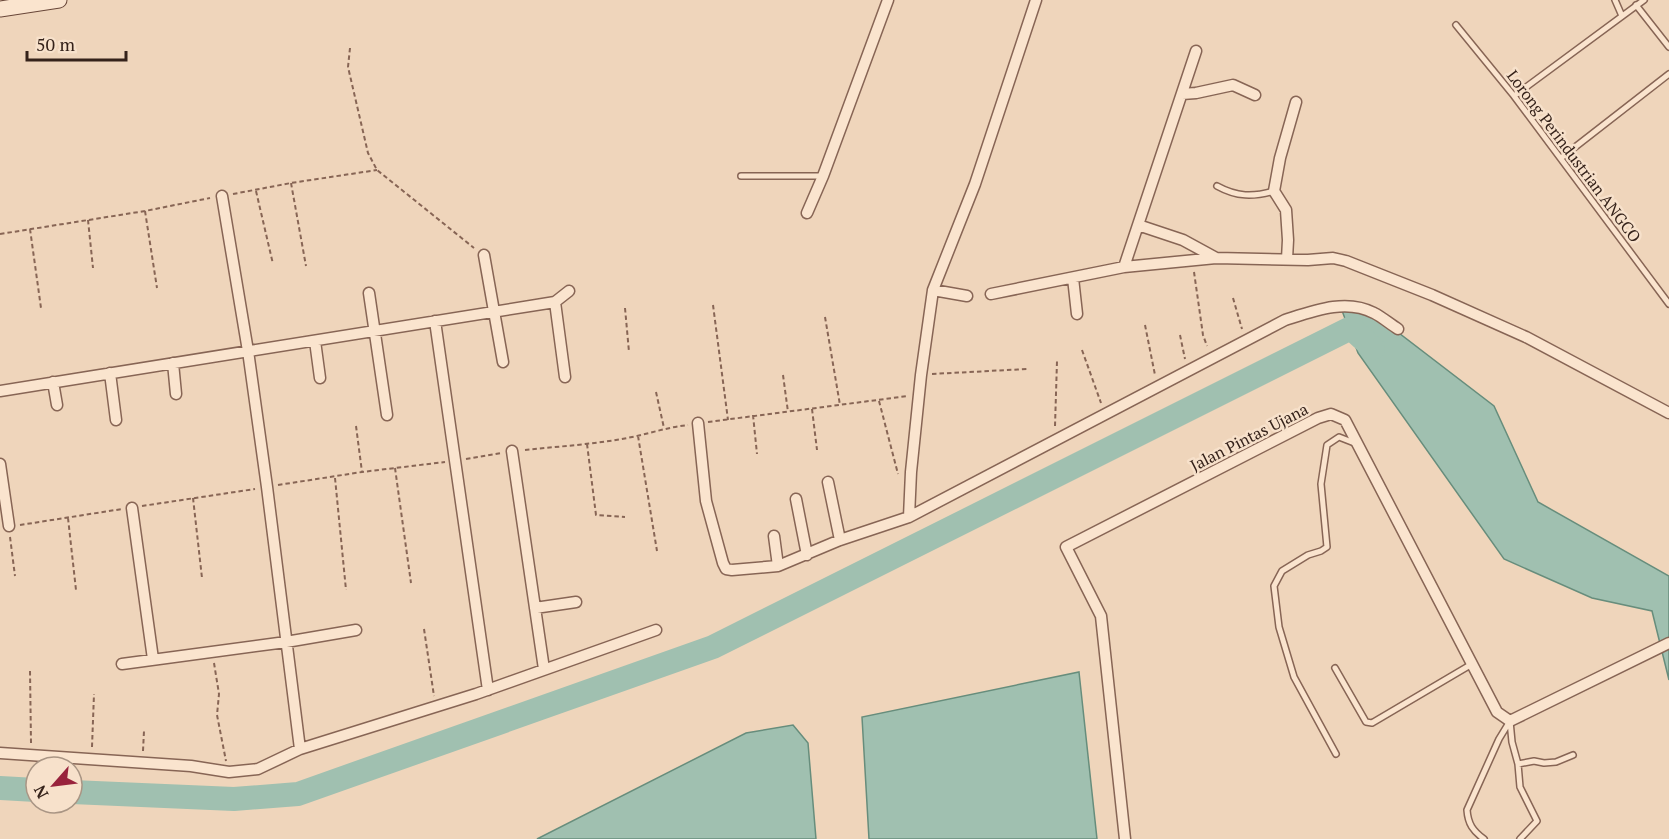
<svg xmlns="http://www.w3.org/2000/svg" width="1669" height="839" font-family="'PT Serif',serif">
	<rect width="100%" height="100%" fill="#efd5bb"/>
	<path fill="#a0c0b0" stroke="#678d7c" stroke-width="1.5" d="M1341 308 1374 314 1494 406 1538 502 1669 576V680L1652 611 1592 598 1504 559 1358 353Z
		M1079 672 1097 839H869L862 717Z
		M793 725 808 743 816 839H537L746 733Z"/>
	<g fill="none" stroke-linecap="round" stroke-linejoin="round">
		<path stroke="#a0c0b0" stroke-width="24" d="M0 788 36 790
			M72 792 234 799 298 794 713 647 1351 328 1373 348"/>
		<defs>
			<path id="lane" d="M1615 0 1622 16
				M1636 5 1669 47
				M1456 25 1514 96 1669 304
				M1514 96 1644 0
				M1561 158 1669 74
				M741 176H823
				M1217 186C1237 197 1253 197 1274 191
				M1335 668 1366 722 1372 723 1472 664
				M1510 721 1512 742 1518 764 1520 787 1537 821 1520 839
				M1336 754 1294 677 1279 627 1274 586 1282 571 1308 555 1321 551 1327 547 1321 484 1327 445 1339 437 1357 444
				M1518 764 1534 761 1544 763 1556 762 1573 755
				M1484 839C1473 831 1468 824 1467 810L1499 739 1510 721"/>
			<path id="street" d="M1182 94 1196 93 1233 85 1255 95
				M222 196 248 351 267 487 300 749
				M807 213 823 176 888 0
				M1138 225 1183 240 1216 258
				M484 255 503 362
				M1287 259 1288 240 1286 210 1274 191 1280 158 1296 102
				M1124 267 1196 51
				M1073 278 1077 314
				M933 290 967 296
				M369 293 387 415
				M991 294 1124 267 1216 258 1308 260 1333 258 1346 261 1432 295 1526 337 1669 413
				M555 302 565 377
				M435 321 488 690
				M315 341 320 378
				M173 363 176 394
				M110 373 116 420
				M53 382 57 405
				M0 391 555 302 569 291
				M698 423 706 501 723 563 726 569 732 570 778 566 840 540 909 517 911 472 921 375 933 290 975 184 1036 0
				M512 451 544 669
				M0 464 9 526
				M828 482 840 540
				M796 499 807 555
				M132 508 153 659
				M909 517 1285 320C1313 311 1346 298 1374 313 1382 317 1390 324 1398 329
				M774 536 778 566
				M535 608 576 602
				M122 664 286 642 356 630
				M0 753 191 766 229 772 258 769 300 749 476 694 656 630
				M1125 839 1101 616 1066 547 1318 418 1331 414 1345 420 1497 712 1510 721 1669 643"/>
			<path id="secondary" d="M0 9 59 0"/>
		</defs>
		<use href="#lane" stroke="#876555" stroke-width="8"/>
		<use href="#street" stroke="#876555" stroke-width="13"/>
		<use href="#secondary" stroke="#684638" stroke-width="17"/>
		<path stroke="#876555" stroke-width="2" stroke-dasharray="4.5 3" stroke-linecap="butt" d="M350 48 348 67 368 153 377 170 474 248
			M291 183 306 266
			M256 191 273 264
			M233 194 291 183 377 170
			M145 211 157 288
			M88 220 93 268
			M30 229 41 308
			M0 234 145 211 210 198
			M1194 272 1203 335 1207 346
			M1233 298 1242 329
			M713 305 728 420
			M625 308 629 352
			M825 317 840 405
			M1145 325 1155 375
			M1180 335 1185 359
			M1082 350 1101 403
			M932 374 1027 369
			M783 375 788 412
			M656 392 664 428
			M879 401 898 474
			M812 409 817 450
			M753 415 757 454
			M708 422 908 396
			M356 426 362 472
			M1055 426 1057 361
			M638 436 657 551
			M587 444 596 515 625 517
			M525 450C562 446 600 444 637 436 654 432 670 427 688 425
			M466 459 501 453
			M395 468 411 583
			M335 478 346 590
			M278 485 362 472 445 462
			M193 498 202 578
			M142 506 255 489
			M68 518 76 590
			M20 525 122 509
			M10 537 15 576
			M424 629 434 696
			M214 663 219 694 217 715 226 761
			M30 671 31 743
			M92 747 94 694
			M143 751 144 731"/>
		<use href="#lane" stroke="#fae4ce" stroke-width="5"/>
		<use href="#street" stroke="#fae4ce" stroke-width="10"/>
		<use href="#secondary" stroke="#fae4ce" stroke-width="15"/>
	</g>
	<g text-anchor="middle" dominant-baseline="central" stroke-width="5" stroke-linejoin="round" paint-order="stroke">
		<g font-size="16" fill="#35221a" stroke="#f7e1cb">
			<text transform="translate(1574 156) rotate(53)">Lorong Perindustrian ANGCO</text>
			<text transform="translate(1249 437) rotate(-27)">Jalan Pintas Ujana</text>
		</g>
	</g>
	<g transform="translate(54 785) rotate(242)"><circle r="28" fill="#f7e1cb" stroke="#a99584" stroke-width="1.5"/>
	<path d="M0-4.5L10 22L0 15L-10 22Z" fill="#98223c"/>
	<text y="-9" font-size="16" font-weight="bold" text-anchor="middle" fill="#35221a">N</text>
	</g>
	<path d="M27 51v9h99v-9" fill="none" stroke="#35221a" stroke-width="3"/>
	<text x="36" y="51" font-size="18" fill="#35221a" stroke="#f7e1cb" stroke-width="4.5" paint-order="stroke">50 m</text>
</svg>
